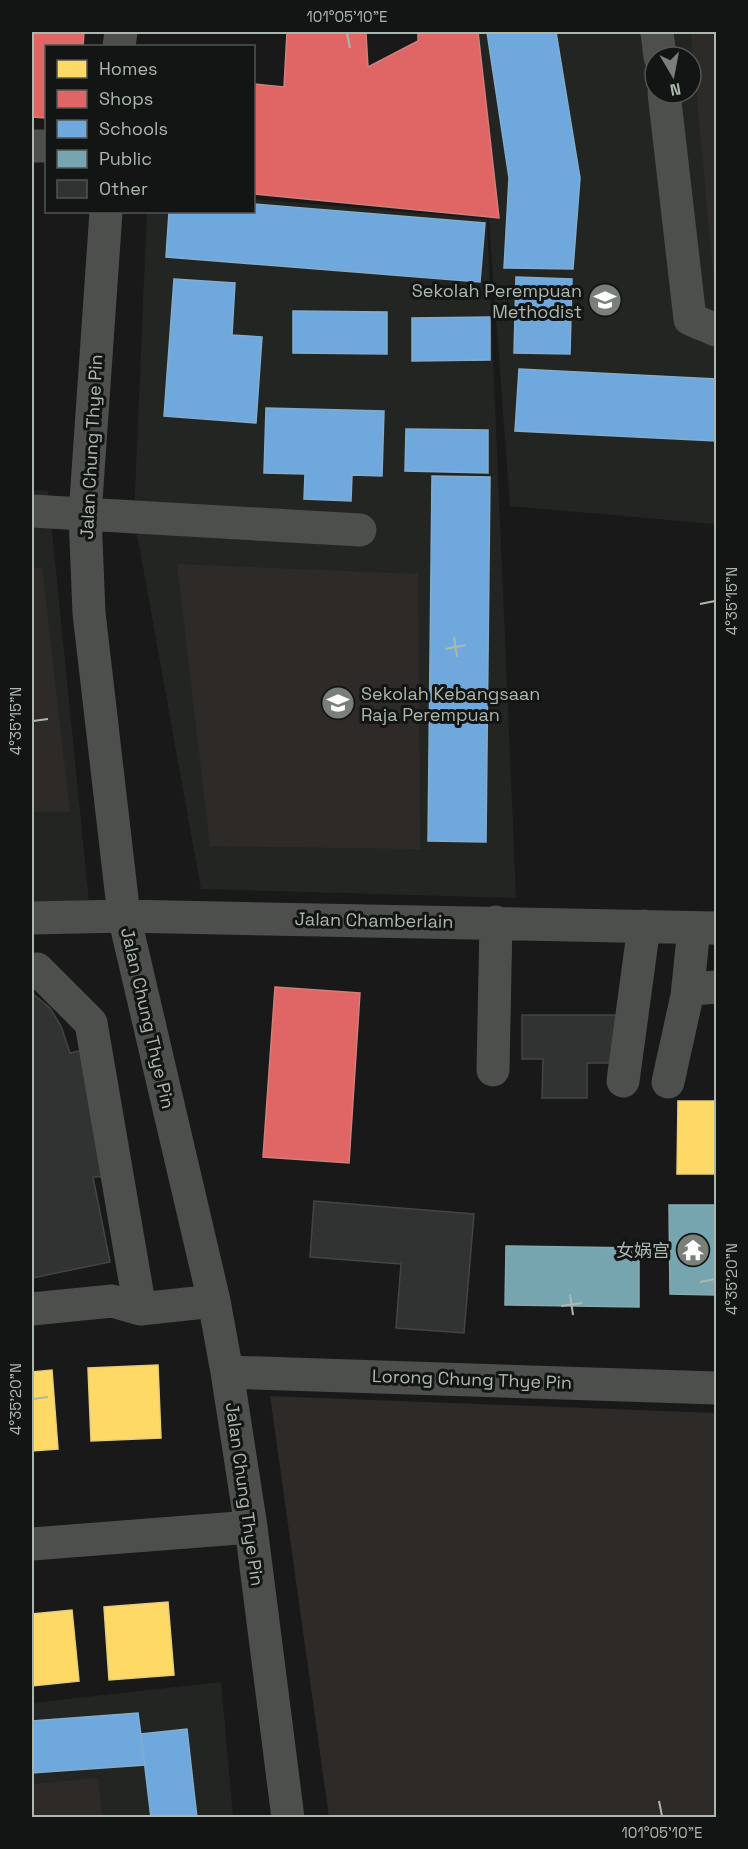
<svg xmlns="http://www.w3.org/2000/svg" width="748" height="1849" font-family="'Space Grotesk','Noto Sans SC',sans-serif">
	<rect width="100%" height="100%" fill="#191919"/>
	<path fill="#232523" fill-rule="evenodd" d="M475 32H716V538L715 524 510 506ZM655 57H691V93H655Z
		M254 199 487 219 516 898 201 889 134 517 147 212H254Z
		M32 490 48 491 89 902 32 903Z
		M221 1682 233 1817H32V1703Z"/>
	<path fill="#2e2a27" d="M691 32H716V306Z
		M177 564 418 574 420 849 210 846Z
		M42 567 70 812H32V568Z
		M270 1396 716 1413V1817H329Z
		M98 1778 102 1817H32V1784Z"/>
	<path fill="#ffd966" stroke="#e6cf7b" stroke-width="1.5" d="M678 1101H716V1174H677Z
		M158 1365 161 1438 91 1441 88 1368Z
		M52 1370 58 1449 32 1451V1372Z
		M168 1602 174 1675 109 1680 104 1607Z
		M72 1610 79 1681 32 1686V1614Z"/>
	<path fill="#e06666" stroke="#d07f7b" stroke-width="1.5" d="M32 32H84L83 46H46V118L32 117Z
		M287 32 366 33 368 67 418 41V32H478L499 218 254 194V84L284 87Z
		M275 987 360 993 349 1163 263 1157Z"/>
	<path fill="#6fa8dc" stroke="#81adce" stroke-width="1.5" d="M487 32H556L580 178 573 269 504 268 509 178Z
		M254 204 485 223 480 282 166 257 169 212H254Z
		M516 277 572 279 570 354 514 353Z
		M174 279 235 283 232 335 262 337 256 423 164 416Z
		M293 311 387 312V354L293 353Z
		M490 317V360L412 361V318Z
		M519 369 716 379V441L515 431Z
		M266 408 384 411 382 476 352 475 351 501 304 499 305 474 264 473Z
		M406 429 488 430V473L405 471Z
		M432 476 490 477 486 842 428 841Z
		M138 1713 145 1765 32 1773V1721Z
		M187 1729 197 1818H151L141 1734Z"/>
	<path fill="#76a5af" stroke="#86abae" stroke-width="1.5" d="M669 1205H716V1328V1295L670 1294Z
		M506 1246 639 1248V1307L505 1305Z"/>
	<path fill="#313332" stroke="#424543" stroke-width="1.5" d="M32 993 50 1008 61 1026 70 1053 83 1050 109 1176 93 1177 110 1262 32 1278Z
		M522 1015H617V1063H587V1098H542L543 1059H522Z
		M314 1201 474 1214 464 1333 396 1328 401 1264 310 1257Z"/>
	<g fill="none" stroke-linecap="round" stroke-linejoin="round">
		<path stroke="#4c4f4c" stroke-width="33" d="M657 32 660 57
			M119 46 121 32
			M664 93 690 319 716 330
			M32 146H46
			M106 212 85 515 89 613 124 916 214 1301 227 1372 251 1527 288 1818
			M32 511 360 530
			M32 918 124 916 716 928
			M32 970 37 969 91 1023 140 1309
			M687 996 694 928
			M493 1070 496 922
			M623 1081 644 926
			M668 1082 687 996 694 989 716 987
			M32 1309 112 1301 140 1309 214 1301
			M227 1372 716 1388
			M32 1544 251 1527"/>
	</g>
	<path fill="none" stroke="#acb8ad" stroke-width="2" d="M347 33 350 48M700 604 715 601M454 637 457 657M445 649 466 645M33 721 48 719M700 1282 715 1279M570 1294 573 1315M561 1306 582 1303M33 1399 48 1397M659 1801 662 1816"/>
	<defs>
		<symbol id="school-disc" viewBox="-11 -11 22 22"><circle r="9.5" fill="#798079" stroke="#131514"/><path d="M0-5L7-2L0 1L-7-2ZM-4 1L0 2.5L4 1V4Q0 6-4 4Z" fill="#fff"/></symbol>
		<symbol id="temple-disc" viewBox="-11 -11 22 22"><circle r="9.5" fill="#798079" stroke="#131514"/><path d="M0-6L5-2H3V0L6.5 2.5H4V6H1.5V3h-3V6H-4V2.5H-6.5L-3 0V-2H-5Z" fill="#fff"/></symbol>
	</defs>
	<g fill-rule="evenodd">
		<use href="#school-disc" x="586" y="281" width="38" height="38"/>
		<use href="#school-disc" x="319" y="684" width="38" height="38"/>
		<use href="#temple-disc" x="674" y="1231" width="38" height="38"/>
	</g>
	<g text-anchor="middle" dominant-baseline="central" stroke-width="6" stroke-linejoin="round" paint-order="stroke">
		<g font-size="18" fill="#acb8ad" stroke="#131514" text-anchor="end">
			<text x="582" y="290">Sekolah Perempuan<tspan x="582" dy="21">Methodist</tspan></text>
			<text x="361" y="693" text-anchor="start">Sekolah Kebangsaan<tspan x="361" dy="21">Raja Perempuan</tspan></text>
			<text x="670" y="1250">女娲宫</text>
		</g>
		<g font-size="18" fill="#acb8ad" stroke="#131514">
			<text transform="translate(91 447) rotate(-87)">Jalan Chung Thye Pin</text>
			<text transform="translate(374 920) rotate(1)">Jalan Chamberlain</text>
			<text transform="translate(148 1018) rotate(77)">Jalan Chung Thye Pin</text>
			<text transform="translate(472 1379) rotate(2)">Lorong Chung Thye Pin</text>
			<text transform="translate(245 1494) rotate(82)">Jalan Chung Thye Pin</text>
		</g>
	</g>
	<rect width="748" height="1849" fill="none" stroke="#131514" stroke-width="66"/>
	<rect x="45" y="45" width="210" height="168" fill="#131514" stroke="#505651" stroke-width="1.5"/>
	<rect x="57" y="60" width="30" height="18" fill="#ffd966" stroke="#505651" stroke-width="1.5"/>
	<text x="99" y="75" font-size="18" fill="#acb8ad">Homes</text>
	<rect x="57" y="90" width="30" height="18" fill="#e06666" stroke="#505651" stroke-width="1.5"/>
	<text x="99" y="105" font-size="18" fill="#acb8ad">Shops</text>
	<rect x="57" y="120" width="30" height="18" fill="#6fa8dc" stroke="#505651" stroke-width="1.5"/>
	<text x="99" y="135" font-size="18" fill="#acb8ad">Schools</text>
	<rect x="57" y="150" width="30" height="18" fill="#76a5af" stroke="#505651" stroke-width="1.5"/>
	<text x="99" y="165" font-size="18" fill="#acb8ad">Public</text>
	<rect x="57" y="180" width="30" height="18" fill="#313332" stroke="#505651" stroke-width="1.5"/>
	<text x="99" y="195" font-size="18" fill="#acb8ad">Other</text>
	<g transform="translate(673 75) rotate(170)"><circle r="28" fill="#131514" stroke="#505651" stroke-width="1.5"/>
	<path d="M0-4.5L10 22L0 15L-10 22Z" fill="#798079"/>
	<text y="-9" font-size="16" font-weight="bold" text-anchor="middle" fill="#acb8ad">N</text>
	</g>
	<rect x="33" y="33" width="682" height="1783" fill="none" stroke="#acb8ad" stroke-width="2"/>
	<g font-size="15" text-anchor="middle" fill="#acb8ad">
		<text x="347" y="22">101°05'10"E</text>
		<text transform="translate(732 601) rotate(-90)" y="5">4°35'15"N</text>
		<text transform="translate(16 721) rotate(-90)" y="5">4°35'15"N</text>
		<text transform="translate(732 1279) rotate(-90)" y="5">4°35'20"N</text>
		<text transform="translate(16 1399) rotate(-90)" y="5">4°35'20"N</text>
		<text x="662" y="1838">101°05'10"E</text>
	</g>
</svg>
